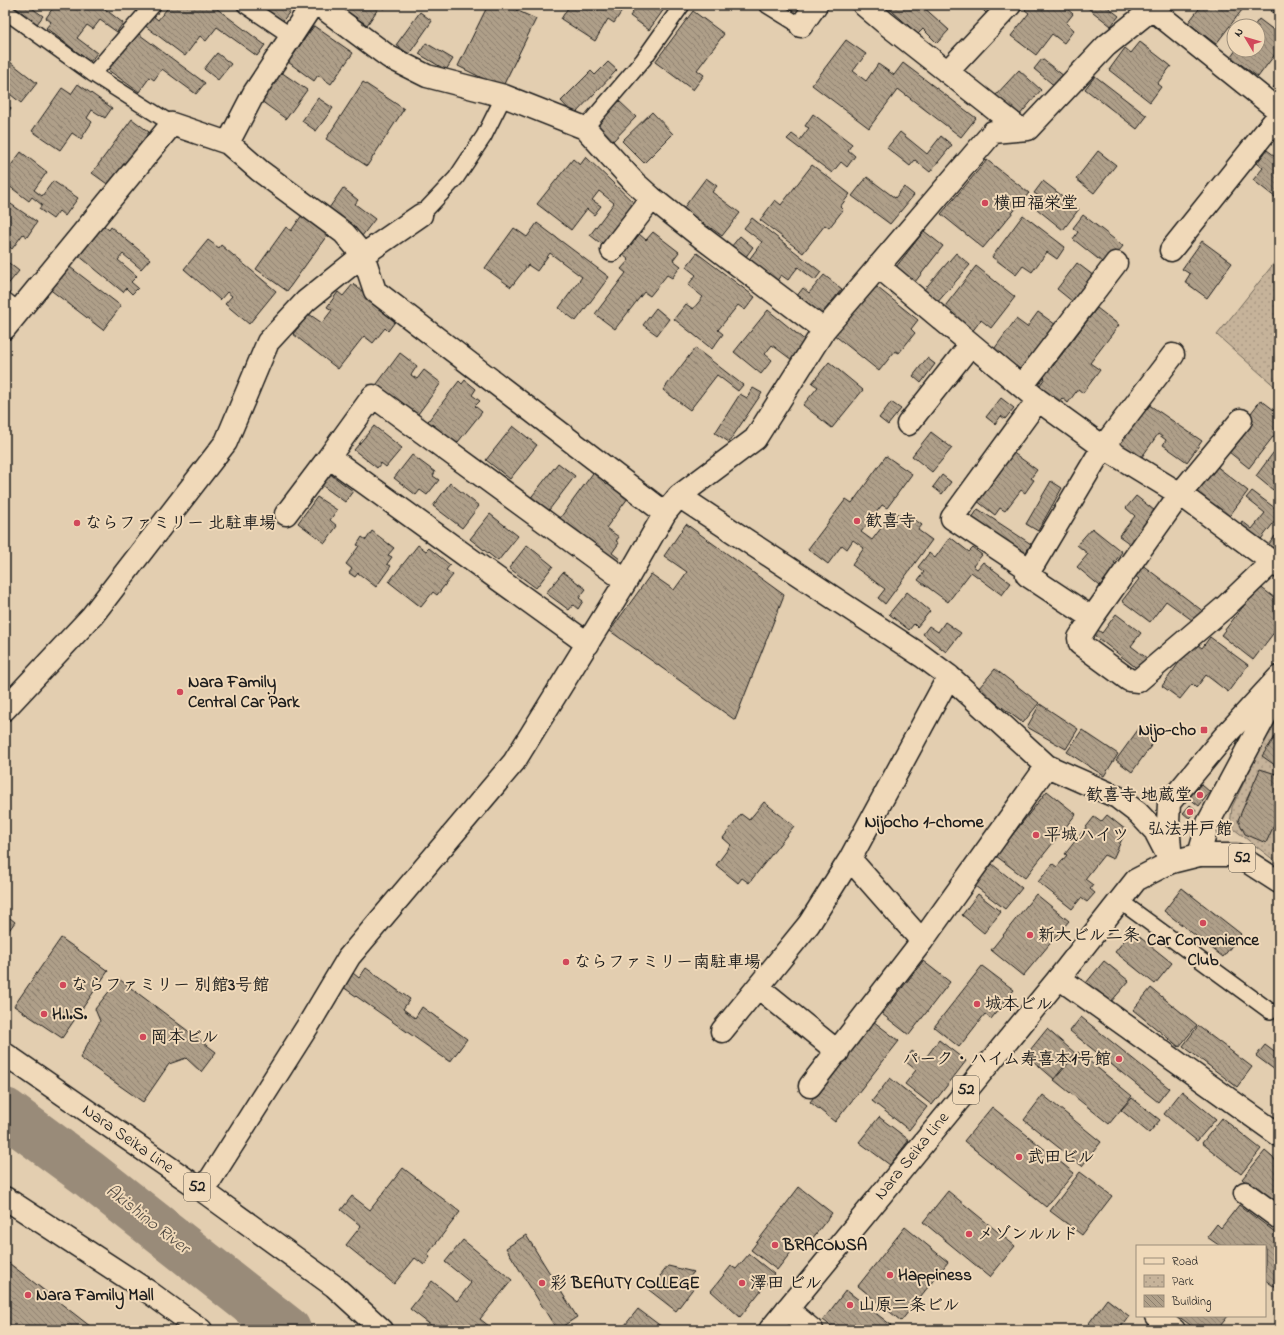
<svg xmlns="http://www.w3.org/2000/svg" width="1284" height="1335" font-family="'Indie Flower','Klee One',sans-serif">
	<defs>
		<pattern id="park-dots" width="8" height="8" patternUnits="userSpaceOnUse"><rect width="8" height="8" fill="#c6b39a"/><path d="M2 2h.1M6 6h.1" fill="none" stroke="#aa9984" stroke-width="1.8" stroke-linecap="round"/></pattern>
		<pattern id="building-back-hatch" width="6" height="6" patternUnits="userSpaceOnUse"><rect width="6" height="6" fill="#af9f89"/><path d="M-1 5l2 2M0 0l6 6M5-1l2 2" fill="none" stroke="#8e816f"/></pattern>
	</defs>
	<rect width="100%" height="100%" fill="#e3ceb0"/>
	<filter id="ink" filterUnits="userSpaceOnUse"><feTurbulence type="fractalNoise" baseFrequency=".025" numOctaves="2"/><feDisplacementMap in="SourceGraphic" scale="8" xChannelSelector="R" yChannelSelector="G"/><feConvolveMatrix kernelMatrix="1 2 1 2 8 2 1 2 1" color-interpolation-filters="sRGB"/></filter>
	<g filter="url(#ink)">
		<path fill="url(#park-dots)" stroke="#71685b" d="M1279 257V390L1217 335Z
			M1279 710V864L1230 826 1232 807Z"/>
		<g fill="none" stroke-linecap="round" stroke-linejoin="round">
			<path stroke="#998b79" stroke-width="48" d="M5 1112 89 1174 287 1330"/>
		</g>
		<path fill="url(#building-back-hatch)" stroke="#1c1c1c" d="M12 5H34L32 8 43 16 37 24Z
			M55 5H100L123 23 117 32 100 20 93 29 87 25 77 38 97 53 90 62 46 28 51 22 46 18Z
			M170 5H212L265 45 257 56 217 27 206 41 200 36 185 56 144 25 152 15 158 20Z
			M258 5H295L281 23Z
			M337 5H387L384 9 380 6 367 25Z
			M488 5H519L516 10 536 19 502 88 458 66Z
			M568 5H626L614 23 608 19 595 41 561 19 569 6Z
			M638 5H667L649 30 630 16Z
			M885 5H921L949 30 937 43 923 29 918 34Z
			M978 5H993L986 13Z
			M1029 5H1069L1066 8 1073 14 1066 23 1074 30 1064 43 1052 34 1036 55 1011 36 1029 13 1025 10Z
			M1084 5H1105L1119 16 1111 26Z
			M1202 5H1235L1242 10 1216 44 1188 23Z
			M1276 5H1279V16L1271 11Z
			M693 11 724 34 697 70 704 75 693 90 655 62Z
			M420 12 432 21 409 54 396 45Z
			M1259 19 1279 34V49L1258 77 1231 57 1236 50H1258V26H1254Z
			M314 26 353 53 331 84 318 75 314 81 288 62Z
			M136 32 205 83 196 94 162 69 154 80 150 77 139 92 108 70Z
			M846 40 866 54 853 71 866 81 878 64 894 75 903 63 976 118 961 137 898 89 869 128 812 85Z
			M1140 42 1171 66 1157 84 1161 87 1150 102 1109 70 1125 48 1131 53Z
			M426 43 453 59 446 70 419 54Z
			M217 53 231 64 218 80 204 69Z
			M5 58 37 83 21 103 5 90Z
			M1042 59 1064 76 1056 87 1034 69Z
			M608 62 617 70 574 115 561 101 591 71 595 75Z
			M1019 70 1041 90 1018 117 995 96Z
			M281 72 307 90 286 119 261 101Z
			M1095 76 1147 116 1137 129 1085 89Z
			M1279 81V93L1273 88Z
			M363 82 404 109 367 166 326 139Z
			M78 84 112 108 105 118 92 110 87 118 92 122 81 139 72 133 60 150 32 131 62 88 71 94Z
			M318 98 333 108 316 131 302 121Z
			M618 100 636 117 612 142 594 124Z
			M5 103 11 108 5 116Z
			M652 112 673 134 644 163 622 141Z
			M813 114 852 144 848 150 855 156 847 167 841 162 832 173 787 139 792 134 800 140 809 128 805 126Z
			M132 119 149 132 110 186 92 173Z
			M900 132 927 154 941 136 952 145 930 172 915 160 910 166 887 148Z
			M1267 150 1279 159V195L1276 198 1253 180 1263 168 1257 163Z
			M1098 151 1116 165 1094 193 1076 179Z
			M21 152 47 172 34 190 42 196 53 181 78 198 65 216 59 211 53 219 39 209 42 205 32 197 29 201 5 183V171L6 172Z
			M586 157 636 205 604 246 590 235 614 203 599 191 592 200 601 206 594 215 587 209 571 230 537 204 573 159 580 165Z
			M987 160 1029 193 983 248 941 214Z
			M812 165 850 194 840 207 843 210 829 228 825 225 803 253 760 220 775 200 781 205Z
			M867 177 895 198 904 187 914 195 890 224 852 196Z
			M706 178 717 186 712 192 740 213 722 236 708 226 707 229 682 210Z
			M1043 181 1079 209 1063 230 1032 205 1039 196 1034 193Z
			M343 188 358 200 355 204 375 219 362 236 327 211Z
			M5 200 37 222 27 237 23 234 12 249 5 243Z
			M302 215 328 234 287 291 256 269 286 227 291 231Z
			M1023 215 1065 247 1057 259 1047 252 1032 272 1023 266 1016 275 992 257Z
			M1083 215 1123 246 1107 266 1073 239 1078 232 1073 228Z
			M752 218 821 272 815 280 798 267 788 280 781 275 776 282 748 261 762 242 744 228Z
			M537 223 609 277 576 321 559 308 582 277 550 253 537 271 528 265 511 287 485 268 514 228 527 237Z
			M103 225 109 230 111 227 150 259 141 269 123 254 118 260 137 276 131 282 138 288 132 294 126 288 123 292 78 255Z
			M924 231 943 246 915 282 896 267Z
			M653 232 679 252 673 260 681 266 672 278 667 275 650 296 644 292 615 329 595 314 626 273 621 269 629 260 623 255 639 234 646 240Z
			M740 236 753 247 745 258 731 247Z
			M208 240 219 248 221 245 276 291 249 324 225 304 232 296 227 292 220 300 184 269Z
			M1202 241 1232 263 1207 298 1185 282 1190 274 1182 269Z
			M697 253 755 297 745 310 738 305 718 330 723 334 712 349 674 319 686 304 693 309 703 297 688 285 696 275 686 267Z
			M956 253 970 265 936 304 922 292Z
			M5 260 19 271 5 288Z
			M1077 263 1094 276 1073 302 1057 289Z
			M66 264 121 306 103 330 48 288Z
			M976 266 1015 297 991 328 981 320 971 333 942 310Z
			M824 275 842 289 819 317 796 297 803 288 809 293Z
			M353 284 397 319 388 331 385 328 373 343 364 336 338 369 293 334 309 314 322 323 332 310 327 307 338 292 343 296Z
			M873 284 918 320 911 329 915 333 899 353 895 351 879 371 833 334Z
			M656 308 669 319 657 335 643 325Z
			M1097 308 1119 325 1090 363 1100 370 1083 393 1078 389 1068 403 1062 398 1057 404 1037 389 1045 378 1041 375 1050 363 1053 366Z
			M768 310 807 342 792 360 772 345 765 354 772 360 761 374 734 352Z
			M1038 312 1059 327 1035 358 1031 355 1018 372 992 352 1016 319 1027 327Z
			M695 348 743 385 738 391 717 375 690 410 663 390Z
			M400 353 417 366 411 375 417 379 424 370 441 383 415 418 374 388Z
			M927 358 935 364 921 383 913 376Z
			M829 362 863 390 832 428 803 405 818 387 812 383Z
			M465 380 476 389 472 395 480 401 475 406 482 412 454 447 425 425 459 381 462 384Z
			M753 388 762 393 729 442 715 433 740 394 747 398Z
			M1001 398 1014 408 1005 419 1001 416 995 424 986 417Z
			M1261 400 1279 414V429L1249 468 1224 448Z
			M891 402 901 409 888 425 879 418Z
			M1145 402 1202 441 1187 462 1163 445 1166 440 1158 434 1137 464 1113 448Z
			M374 426 402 448 386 467 381 463 377 468 354 450Z
			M513 426 537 445 510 479 486 460Z
			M931 432 952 448 932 472 912 456Z
			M1279 445V482L1273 490 1256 476Z
			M1008 449 1037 470 1031 478 1034 480 1025 493 1021 490 1005 511 1000 508 995 515 972 497Z
			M412 455 435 472 433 476 439 480 427 495 420 490 416 495 394 478Z
			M886 456 912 474 887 508 882 505 861 532 872 540 894 511 903 518 906 513 922 525 918 530 932 540 885 604 878 598 885 589 852 565 864 548 853 540 847 549 842 545 828 564 808 549 846 499 852 503Z
			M558 463 575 476 546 514 529 500Z
			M1215 465 1248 491 1225 522 1191 495Z
			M329 473 353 491 345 502 320 484Z
			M593 473 628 498 606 528 619 537 616 541 619 543 612 553 620 559 614 568 555 525Z
			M942 475 951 482 942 494 933 487Z
			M1051 481 1062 488 1038 531 1026 524Z
			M450 483 479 506 462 528 433 506Z
			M1252 491 1279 511V516L1258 543 1238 528 1242 521 1252 529 1265 513 1246 498Z
			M1136 496 1159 514 1133 546 1119 536 1135 516 1126 508Z
			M317 497 337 510 330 520 337 526 325 543 298 523Z
			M978 509 1031 544 1021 560 962 511 972 518Z
			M490 514 518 536 498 561 470 539Z
			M686 524 784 595 735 720 610 631 651 574 674 590 687 572 664 556Z
			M1092 528 1122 552 1114 563 1119 566 1108 579 1107 578 1100 586 1077 567 1088 554 1077 545Z
			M372 531 394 548 388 555 392 557 387 564 391 566 376 587 358 573 355 577 349 573 352 569 346 564 359 546 357 545 362 537 366 540Z
			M1279 531V559L1265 549Z
			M950 537 969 552 973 548 982 555 973 566 977 569 983 562 1011 583 1002 595 971 572 948 602 918 580 924 572 918 567 929 553 935 558Z
			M418 545 426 551 429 548 450 565 446 570 453 575 437 595 433 592 421 607 389 582Z
			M527 545 553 566 536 588 509 568Z
			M1141 564 1204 612 1196 623 1166 601 1150 622 1122 601 1139 579 1133 574Z
			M563 572 586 589 579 598 583 601 578 609 573 605 569 610 546 593Z
			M1259 586 1279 601V626L1253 660 1221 635Z
			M907 592 930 611 917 627 914 624 909 630 889 614Z
			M1116 614 1141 633 1131 646 1148 659 1139 670 1090 632 1094 627 1102 633Z
			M945 622 961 633 946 652 923 634 929 626 938 632Z
			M1210 637 1248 665 1228 692 1206 675 1196 688 1192 684 1180 699 1162 686 1194 642 1202 648Z
			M995 669 1039 703 1023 723 978 689Z
			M1040 704 1078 729 1066 749 1027 727Z
			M1140 727 1156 739 1132 772 1116 760Z
			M1082 730 1118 754 1104 776 1067 752Z
			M1279 731V768L1262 756Z
			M1260 769 1279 775V814L1266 843 1245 834 1238 820Z
			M1201 784 1210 792 1199 806 1189 798Z
			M1047 791 1076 814 1025 878 996 856Z
			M764 802 794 826 749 883 742 878 738 883 716 865 731 845 723 838 741 814 749 820Z
			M1190 805 1196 810 1189 818 1183 813Z
			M1107 815 1126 830 1113 859 1104 855 1085 879 1093 885 1090 889 1095 893 1087 902 1081 898 1072 909 1038 882 1053 864 1057 867 1067 855 1065 854 1094 817 1101 822Z
			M992 864 1022 888 1005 909 975 886Z
			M1182 888 1241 934 1223 957 1164 911Z
			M978 894 1001 912 984 933 962 915Z
			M1036 894 1069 921 1023 976 991 950Z
			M5 914 15 922 5 936Z
			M1132 931 1172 963 1155 984 1115 952Z
			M61 938 108 971 62 1038 14 1006Z
			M923 961 950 982 909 1035 882 1014Z
			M1104 961 1129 981 1110 1003 1086 983Z
			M982 966 1014 990 991 1019 985 1014 959 1047 934 1027Z
			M366 968 410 999 403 1009 415 1018 422 1007 467 1039 450 1062 343 987 353 973 359 978Z
			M119 979 216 1052 201 1072 186 1058 169 1064 143 1102 80 1058 100 1021 95 1009Z
			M1151 988 1197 1025 1179 1047 1133 1010Z
			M1279 1015V1025L1275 1021Z
			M1081 1017 1169 1088 1158 1102 1070 1031Z
			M873 1021 899 1041 835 1122 810 1102Z
			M1198 1026 1252 1067 1237 1087 1183 1046Z
			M1047 1029 1075 1053 1054 1079 1026 1055Z
			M939 1040 966 1061 932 1105 905 1084 916 1070 905 1061 912 1051 924 1060Z
			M1265 1045 1277 1054 1279 1051V1073L1256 1056Z
			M1078 1052 1132 1096 1109 1124 1054 1080Z
			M890 1078 927 1107 909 1130 872 1101Z
			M1182 1091 1216 1119 1197 1141 1164 1114Z
			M1043 1095 1101 1142 1082 1166 1024 1120Z
			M1132 1098 1160 1120 1149 1133 1121 1110Z
			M992 1107 1074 1173 1046 1207 964 1141Z
			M879 1117 909 1140 890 1165 859 1142Z
			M1222 1118 1261 1149 1241 1174 1202 1143Z
			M1265 1151 1279 1163 1278 1208 1242 1179Z
			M403 1168 460 1212 427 1255 430 1257 424 1265 415 1258 394 1284 346 1245 361 1226 341 1210 352 1196 370 1210Z
			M1080 1172 1112 1196 1082 1235 1050 1211Z
			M799 1187 832 1213 809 1243 802 1238 777 1270 751 1250Z
			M948 1191 1015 1246 990 1277 923 1222Z
			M1239 1205 1279 1235V1290L1265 1280V1246H1220L1207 1237 1217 1224 1221 1228Z
			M905 1227 948 1262 901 1321 858 1286Z
			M526 1235 577 1317 557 1330 506 1248Z
			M463 1240 512 1280 480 1319 494 1330H437L410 1309 432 1281 457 1301 471 1283 445 1262Z
			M749 1254 774 1274 740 1317 711 1291 731 1266 736 1269Z
			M5 1260 95 1330H5Z
			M668 1266 694 1272 687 1280 695 1286 676 1311 649 1290Z
			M846 1290 891 1325 887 1330H836L823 1320Z
			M1107 1299 1129 1316 1119 1330H1089L1086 1327Z
			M638 1309 666 1330H621Z
			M1178 1316H1228L1217 1330H1197Z"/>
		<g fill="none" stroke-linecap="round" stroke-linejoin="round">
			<defs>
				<path id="service" d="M245 5 291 36
					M767 5 801 26
					M5 11 93 74 172 124
					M93 74 153 5
					M585 128 643 60 682 5
					M421 215 456 178 484 136 504 96
					M5 300 19 311
					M1120 901 1270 1011"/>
				<path id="minor" d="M319 5 389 57 427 76 504 96 585 128 634 182 652 198 701 237 824 330
					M864 5 884 22 1020 129
					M801 26 816 5
					M947 72 1010 5
					M228 143 260 171 344 233 363 255 375 291 665 513
					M612 250 652 198
					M1171 250 1279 115
					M878 266 1038 400 1103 447 1180 494 1279 567
					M5 328 172 124 228 143 254 93 312 5
					M1022 386 1116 263
					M1241 420 1180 494 1092 618 1079 638 1080 644 1129 680 1138 681 1225 607 1272 562
					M908 424 971 344
					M329 457 373 396 626 581
					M679 496 755 439 824 330 993 132 1028 129 1106 46 1152 9 1279 111
					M286 514 329 457 588 644
					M1030 570 952 518 1038 400
					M1092 618 1027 575 1103 447 1173 355
					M5 709 92 616 226 442 268 342 306 301 363 255 421 215
					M850 859 922 941
					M1059 978 1279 1135
					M758 987 838 1052
					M722 1031 809 924 850 859 949 676
					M810 1086 922 941 1047 766
					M203 1191 309 1024 349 957 514 762 626 581 665 513 679 496 922 656 949 676 1047 766 1117 797 1138 813 1155 831 1171 862
					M1245 1193 1279 1218
					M787 1309 812 1330
					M1156 1316 1174 1330"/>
				<path id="tertiary" d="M5 1198 149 1292 201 1330"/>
				<path id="secondary" d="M1199 855 1208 823 1279 690
					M1171 862 1168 823 1169 803 1223 738 1279 677"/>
				<path id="primary" d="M5 1054 203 1191 334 1286 382 1330
					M770 1330 1059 978 1136 880 1171 862 1199 855H1237L1279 882"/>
			</defs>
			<use href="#service" stroke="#1c1c1c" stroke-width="18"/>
			<use href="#minor" stroke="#1c1c1c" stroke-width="25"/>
			<use href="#tertiary" stroke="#1c1c1c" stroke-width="25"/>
			<use href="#secondary" stroke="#1c1c1c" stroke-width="25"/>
			<use href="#primary" stroke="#1c1c1c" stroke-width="25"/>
			<use href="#service" stroke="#f0d9b9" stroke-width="15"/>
			<use href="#minor" stroke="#f0d9b9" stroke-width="22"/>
			<use href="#tertiary" stroke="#f0d9b9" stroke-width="22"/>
			<use href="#secondary" stroke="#f0d9b9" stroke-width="22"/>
			<use href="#primary" stroke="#f0d9b9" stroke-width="22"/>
		</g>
	</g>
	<g fill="#d1495b" stroke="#f0d9b9" stroke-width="1.5">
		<circle cx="985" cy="203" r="4"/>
		<circle cx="857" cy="521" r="4"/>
		<circle cx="77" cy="523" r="4"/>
		<circle cx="180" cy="692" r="4"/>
		<rect x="1200" y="726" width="8" height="8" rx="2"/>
		<circle cx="1200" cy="795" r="4"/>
		<circle cx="1190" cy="812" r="4"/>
		<circle cx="1036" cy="835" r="4"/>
		<circle cx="1203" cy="923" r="4"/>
		<circle cx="1030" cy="935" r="4"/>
		<circle cx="566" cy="962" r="4"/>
		<circle cx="63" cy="985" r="4"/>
		<circle cx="977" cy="1004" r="4"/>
		<circle cx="44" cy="1014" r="4"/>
		<circle cx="143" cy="1037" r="4"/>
		<circle cx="1119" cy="1059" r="4"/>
		<circle cx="1019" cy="1157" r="4"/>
		<circle cx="969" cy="1234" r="4"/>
		<circle cx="775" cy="1245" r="4"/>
		<circle cx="890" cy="1275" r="4"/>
		<circle cx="542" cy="1283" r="4"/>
		<circle cx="742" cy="1283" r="4"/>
		<circle cx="28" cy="1295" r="4"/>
		<circle cx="850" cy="1305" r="4"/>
	</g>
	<g text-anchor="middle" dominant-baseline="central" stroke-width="4" stroke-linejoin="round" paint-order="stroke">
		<g fill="#f0d9b9" stroke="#5c554b" stroke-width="1">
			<rect x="1229" y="844" width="26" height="28" rx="3"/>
			<rect x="953" y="1076" width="26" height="28" rx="3"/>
			<rect x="184" y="1173" width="26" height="28" rx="3"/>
		</g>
		<g font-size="16" font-weight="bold" fill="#1c1c1c">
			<text x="1242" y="858">52</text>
			<text x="966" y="1090">52</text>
			<text x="197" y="1187">52</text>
		</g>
		<g font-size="17" font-weight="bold" fill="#1c1c1c" stroke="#f0d9b9" text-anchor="start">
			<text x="993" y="203">横田福栄堂</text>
			<text x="865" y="521">歓喜寺</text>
			<text x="85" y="523">ならファミリー 北駐車場</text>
			<text x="188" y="682">Nara Family<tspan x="188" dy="20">Central Car Park</tspan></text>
			<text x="1196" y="730" text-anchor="end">Nijo-cho</text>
			<text x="1192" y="795" text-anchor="end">歓喜寺 地蔵堂</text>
			<text x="1190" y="829" text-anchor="middle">弘法井戸館</text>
			<text x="1044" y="835">平城ハイツ</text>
			<text x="1038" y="935">新大ビル二条</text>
			<text x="1203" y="940" text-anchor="middle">Car Convenience<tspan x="1203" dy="20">Club</tspan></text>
			<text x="574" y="962">ならファミリー南駐車場</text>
			<text x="71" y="985">ならファミリー 別館3号館</text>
			<text x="985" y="1004">城本ビル</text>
			<text x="52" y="1014">H.I.S.</text>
			<text x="151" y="1037">岡本ビル</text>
			<text x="1111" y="1059" text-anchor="end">パーク・ハイム寿喜本1号館</text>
			<text x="1027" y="1157">武田ビル</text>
			<text x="977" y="1234">メゾンルルド</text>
			<text x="783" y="1245">BRACONSA</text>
			<text x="898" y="1275">Happiness</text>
			<text x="550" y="1283">彩 BEAUTY COLLEGE</text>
			<text x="750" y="1283">澤田 ビル</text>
			<text x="36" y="1295">Nara Family Mall</text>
			<text x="858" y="1305">山原二条ビル</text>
		</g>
		<g font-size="17" fill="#1c1c1c" stroke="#f0d9b9">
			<text transform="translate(128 1139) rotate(35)">Nara Seika Line</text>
			<text transform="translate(912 1156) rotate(-51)">Nara Seika Line</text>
		</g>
		<g font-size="18" font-weight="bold" fill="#1c1c1c" stroke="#f0d9b9">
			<text x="924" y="823">Nijocho 1-chome</text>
		</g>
		<g font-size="18" font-style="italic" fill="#4e4841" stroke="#f0d9b9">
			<text transform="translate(147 1220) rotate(38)">Akishino River</text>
		</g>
	</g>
	<rect width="1284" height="1335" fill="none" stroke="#f0d9b9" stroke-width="20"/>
	<rect x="10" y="10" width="1264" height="1315" fill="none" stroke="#1c1c1c" stroke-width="1.5" filter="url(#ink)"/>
	<rect x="1136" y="1245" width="130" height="72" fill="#f0d9b9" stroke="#9b8d7a"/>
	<rect x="1144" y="1258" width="20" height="6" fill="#f0d9b9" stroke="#9b8d7a"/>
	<text x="1172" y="1265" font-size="12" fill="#1c1c1c">Road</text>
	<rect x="1144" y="1275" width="20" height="12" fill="url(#park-dots)" stroke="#9b8d7a"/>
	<text x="1172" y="1285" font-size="12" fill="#1c1c1c">Park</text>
	<rect x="1144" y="1295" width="20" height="12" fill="url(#building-back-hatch)" stroke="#9b8d7a"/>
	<text x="1172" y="1305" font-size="12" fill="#1c1c1c">Building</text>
	<g transform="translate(1246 38) rotate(308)"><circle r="19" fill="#f0d9b9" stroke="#9b8d7a"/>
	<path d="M0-3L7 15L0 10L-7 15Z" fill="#d1495b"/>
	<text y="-6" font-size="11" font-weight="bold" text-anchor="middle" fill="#1c1c1c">N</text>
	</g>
</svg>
